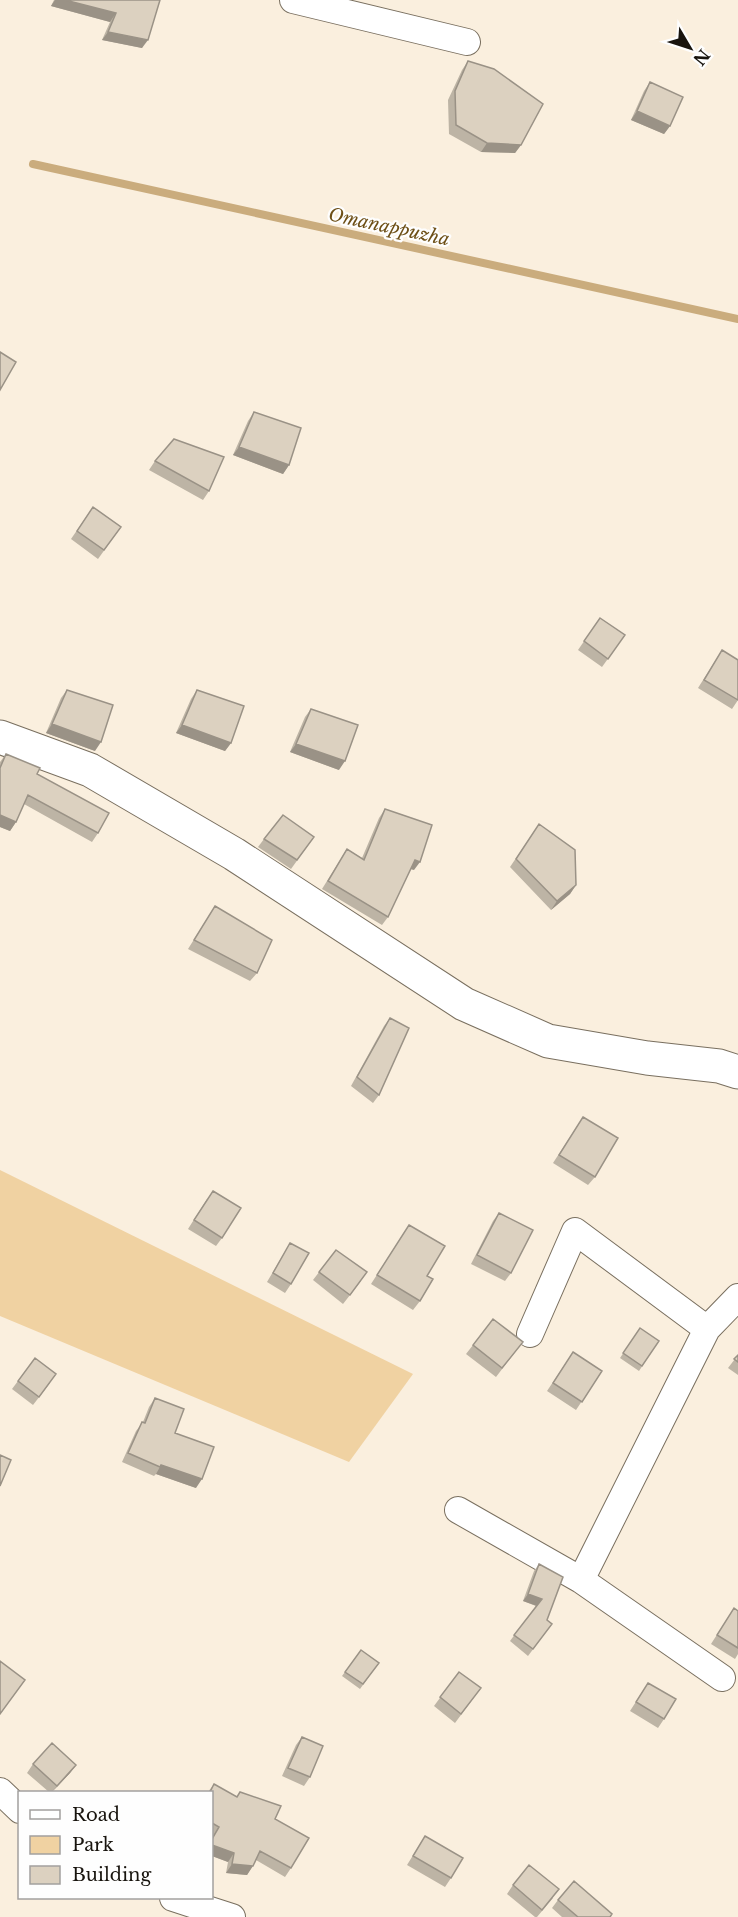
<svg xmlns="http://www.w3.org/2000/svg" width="738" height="1917" font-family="'Libre Baskerville',serif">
	<rect width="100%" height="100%" fill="#faefde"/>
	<path fill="#f0d2a2" d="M0 1170 413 1374 349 1462 0 1316Z"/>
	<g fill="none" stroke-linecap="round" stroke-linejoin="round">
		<path stroke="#caac7d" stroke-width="8" d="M33 164 738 319"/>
		<defs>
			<path id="minor" d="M293 0 467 42
				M530 1334 575 1231 707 1329
				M458 1510 581 1580
				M722 1678 581 1580 707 1329 738 1297
				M0 1791 20 1810
				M173 1898 232 1917"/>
			<path id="primary" d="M0 737 90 770 234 854 464 1004 548 1041 647 1058 719 1066 738 1072"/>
		</defs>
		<use href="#minor" stroke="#796f5f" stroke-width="28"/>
		<use href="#primary" stroke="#796f5f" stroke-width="35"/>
		<use href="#minor" stroke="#fff" stroke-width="26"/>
		<use href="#primary" stroke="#fff" stroke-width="33"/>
	</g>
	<path fill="#bdb4a5" d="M54 0H160L142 48 102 40 110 22 51 6Z
		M468 61 521 145 515 153 481 152 449 134 448 100 462 70Z
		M650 82 670 126 664 134 631 120 644 91Z
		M254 412 289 465 283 474 233 455 248 421Z
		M155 461 209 491 203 500 149 470Z
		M93 507 121 527 98 559 71 539Z
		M600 618 625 635 602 667 578 650Z
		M722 650 738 700 732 709 698 688Z
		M67 690 95 751 46 733 61 698Z
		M197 690 231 743 225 751 176 733 191 699Z
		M311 709 339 770 290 752 305 717Z
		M6 754 37 774 98 833 92 842 24 804 16 822 10 831 0 827V762Z
		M385 809 414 870 410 869 388 917 382 925 322 889 347 849 362 858 379 818Z
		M539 824 576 885 570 894 551 910 510 867Z
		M314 837 291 869 258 847 264 839Z
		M215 906 257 973 250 981 188 949Z
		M390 1018 379 1095 373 1103 351 1086 384 1026Z
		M583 1117 595 1177 588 1185 553 1163Z
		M207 1199 222 1238 216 1246 188 1229Z
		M499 1213 511 1273 505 1281 471 1264 493 1221Z
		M409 1225 427 1276 420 1301 413 1310 371 1284Z
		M290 1243 291 1284 285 1293 267 1282Z
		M336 1250 361 1281 343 1304 313 1280Z
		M640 1328 659 1341 639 1371 620 1358Z
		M473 1345 516 1351 496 1377 466 1354Z
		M573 1352 602 1371 576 1410 547 1391Z
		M738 1355V1375L728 1368Z
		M18 1381 50 1383 33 1405 12 1389Z
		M155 1398 175 1433 196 1488 156 1474 154 1476 122 1462 136 1431 143 1422 149 1407Z
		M539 1564 547 1620 552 1624 528 1656 510 1641 536 1606 523 1601 534 1571Z
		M734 1608 738 1611V1654L735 1659 711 1644Z
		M361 1650 379 1663 360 1689 342 1676Z
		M459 1672 481 1688 455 1723 434 1706Z
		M648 1683 664 1719 658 1728 630 1711Z
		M302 1737 310 1777 304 1786 282 1776 296 1745Z
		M33 1764 76 1765 70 1773 52 1792H49L27 1773Z
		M214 1784 275 1819 291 1868 285 1877 256 1860 247 1875 226 1873 228 1862 212 1856V1838L213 1836 212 1835V1792H208Z
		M425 1836 451 1878 445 1887 407 1865Z
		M513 1885 553 1898 537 1917H535L507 1894Z
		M558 1900 610 1917H562L552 1908Z"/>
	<path fill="#9a9286" d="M55 0H65L116 13 110 22 51 6Z
		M108 32 148 40 142 48 102 40Z
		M637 111 670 126 664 134 631 120Z
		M487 143 521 145 515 153 481 152Z
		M239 447 289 465 283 474 233 455Z
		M52 724 101 742 95 751 46 733Z
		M182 725 231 743 225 751 176 733Z
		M296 744 345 761 339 770 290 752Z
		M0 815 16 822 10 831 0 827Z
		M415 860 420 862 414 870 409 868Z
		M576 885 570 894 551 910 557 901Z
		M161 1465 202 1479 196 1488 156 1474Z
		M528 1594 542 1599 537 1606 523 1601Z
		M76 1765 70 1773 52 1792 57 1786Z
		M212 1845 234 1853 228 1862 212 1856Z
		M232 1864 253 1866 247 1875 226 1873Z"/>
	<path fill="#dcd1c0" stroke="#9a9286" stroke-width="1.5" d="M65 0H160L148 40 108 32 116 13Z
		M468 61 494 69 543 104 521 145 487 143 456 125 455 91Z
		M650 82 683 97 670 126 637 111Z
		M0 352 16 362 0 390Z
		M254 412 301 428 289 465 239 447Z
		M174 439 224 457 209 491 155 461Z
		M93 507 121 527 104 550 77 531Z
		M600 618 625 635 608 659 584 641Z
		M722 650 738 660V700L704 680Z
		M67 690 113 705 101 742 52 724Z
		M197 690 244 706 231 743 182 725Z
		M311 709 358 725 345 761 296 744Z
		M6 754 40 768 37 774 109 813 98 833 28 795 16 822 0 815V768Z
		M385 809 432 825 420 862 415 860 388 917 328 881 347 849 364 860Z
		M283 815 314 837 297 860 264 839Z
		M539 824 575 850 576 885 557 901 516 859Z
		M215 906 272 940 257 973 194 940Z
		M390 1018 409 1028 379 1095 357 1077Z
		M583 1117 618 1138 595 1177 559 1155Z
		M213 1191 241 1208 222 1238 194 1220Z
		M499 1213 533 1230 511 1273 477 1255Z
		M409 1225 445 1246 427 1276 433 1279 420 1301 377 1275Z
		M290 1243 309 1253 291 1284 273 1273Z
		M336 1250 367 1272 350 1295 319 1272Z
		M493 1319 523 1342 502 1368 473 1345Z
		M640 1328 659 1341 642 1366 623 1353Z
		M573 1352 602 1371 582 1402 553 1383Z
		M738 1355V1362L734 1359Z
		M35 1358 56 1374 39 1397 18 1381Z
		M155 1398 184 1409 175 1433 214 1447 202 1479 161 1465 160 1467 128 1453 142 1422 145 1423Z
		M0 1455 11 1460 0 1486Z
		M539 1564 563 1577 547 1620 552 1624 533 1649 514 1635 542 1599 528 1594Z
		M734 1608 738 1611V1648L717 1635Z
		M361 1650 379 1663 363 1684 345 1672Z
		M0 1661 25 1680 0 1714Z
		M459 1672 481 1688 461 1714 440 1697Z
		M648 1683 676 1699 664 1719 636 1702Z
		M302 1737 323 1746 310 1777 288 1768Z
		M52 1743 76 1765 57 1786 33 1764Z
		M214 1784 237 1797 240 1792 281 1806 275 1819 309 1838 291 1868 260 1851 253 1866 232 1864 234 1853 212 1845V1839L219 1827 212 1823V1792H210Z
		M425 1836 463 1858 451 1878 413 1856Z
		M529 1865 559 1889 542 1910 513 1885Z
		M574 1881 612 1914 610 1917H578L558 1900Z"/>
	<g text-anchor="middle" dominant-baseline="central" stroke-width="4.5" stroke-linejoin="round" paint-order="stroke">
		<g font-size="18" font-style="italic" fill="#6d4f16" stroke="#fefefe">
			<text transform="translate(389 227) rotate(12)">Omanappuzha</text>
		</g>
	</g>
	<rect x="18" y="1791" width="195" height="108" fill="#fefefe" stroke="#a2a09e" stroke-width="1.5"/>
	<rect x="30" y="1810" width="30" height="9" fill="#ffffff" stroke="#a2a09e" stroke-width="1.5"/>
	<text x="72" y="1821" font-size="18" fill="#18140e">Road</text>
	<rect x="30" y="1836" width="30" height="18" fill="#f0d2a2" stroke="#a2a09e" stroke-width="1.5"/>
	<text x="72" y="1851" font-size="18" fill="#18140e">Park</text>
	<rect x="30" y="1866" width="30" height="18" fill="#dcd1c0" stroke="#a2a09e" stroke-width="1.5"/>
	<text x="72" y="1881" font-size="18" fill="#18140e">Building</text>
	<g transform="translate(690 48) rotate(129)" stroke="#fefefe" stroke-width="4.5" paint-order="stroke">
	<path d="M0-4.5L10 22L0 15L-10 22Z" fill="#18140e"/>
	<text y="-9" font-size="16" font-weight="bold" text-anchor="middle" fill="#18140e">N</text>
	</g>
</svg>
